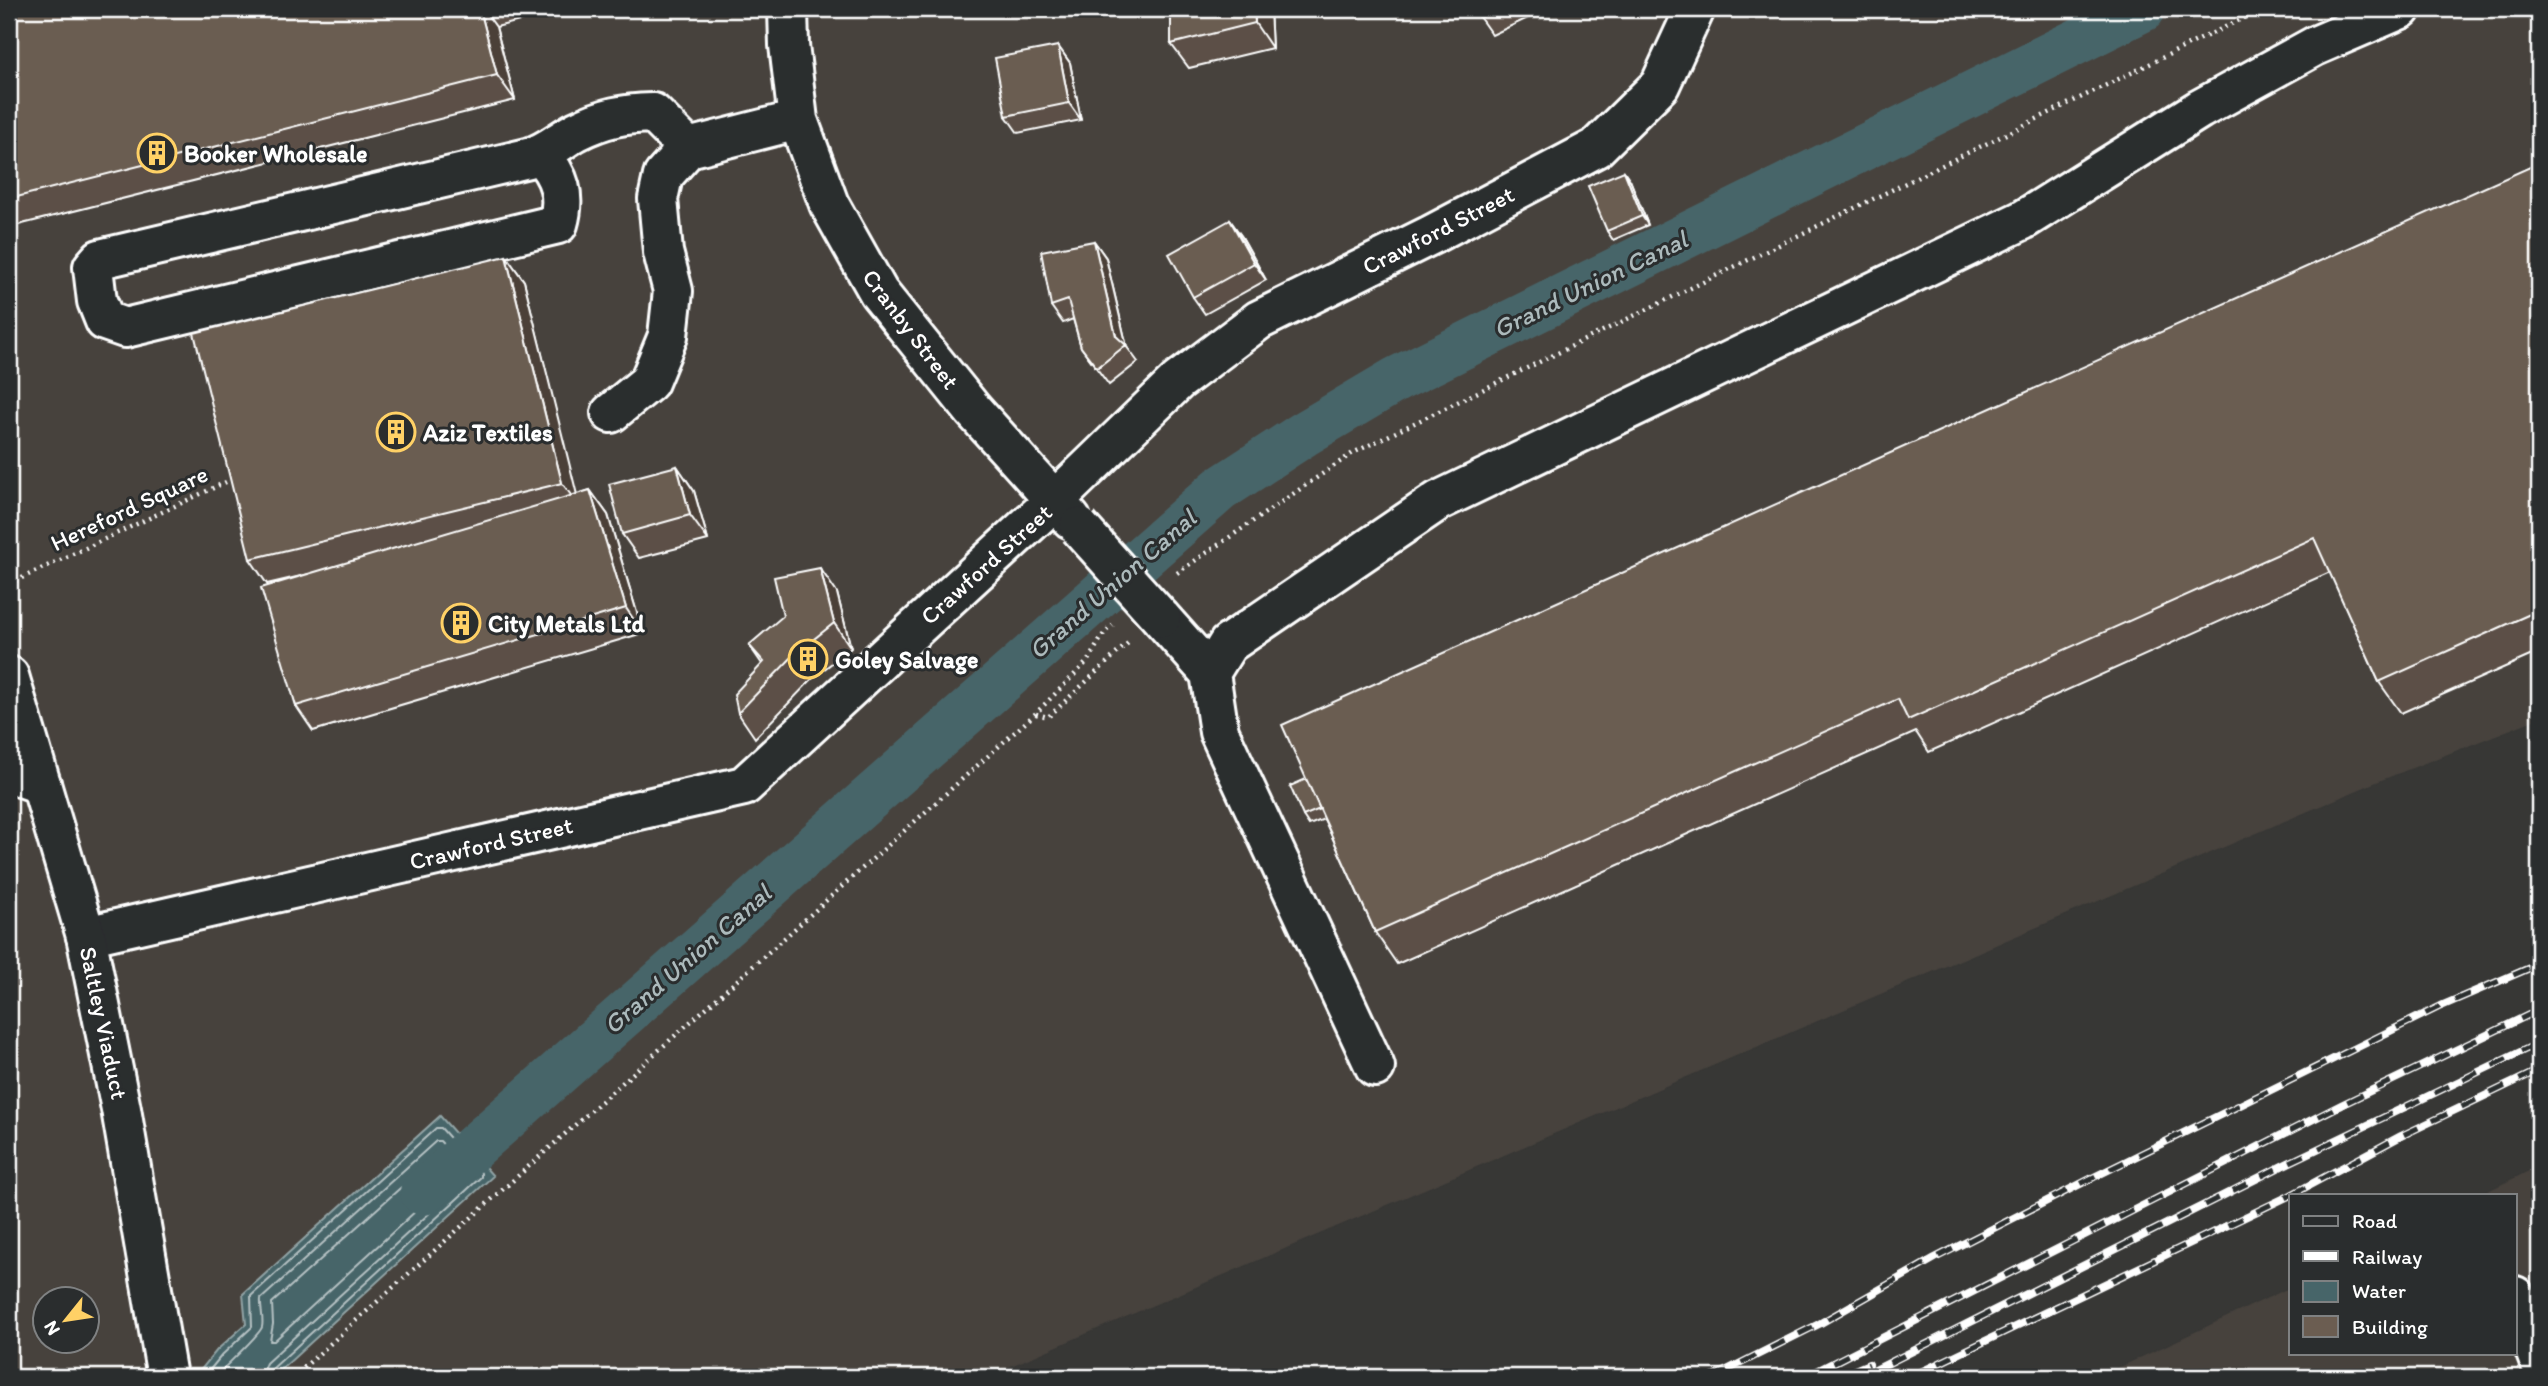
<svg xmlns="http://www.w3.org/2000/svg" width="2548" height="1386" font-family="Itim,sans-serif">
	<rect width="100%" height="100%" fill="#373735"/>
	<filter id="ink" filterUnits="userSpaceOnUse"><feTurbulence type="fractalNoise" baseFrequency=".0143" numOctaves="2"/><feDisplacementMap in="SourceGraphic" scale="14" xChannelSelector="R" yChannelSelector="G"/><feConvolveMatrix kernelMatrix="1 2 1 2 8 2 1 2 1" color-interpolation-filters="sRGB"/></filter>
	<g filter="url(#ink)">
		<path fill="#47423d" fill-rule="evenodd" d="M9 9H2539V718L2374 783 985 1377H9ZM46 1298H88V1340H46Z
			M2539 1166V1377H2099L2291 1287V1353H2515V1195H2480Z"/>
		<path fill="#476569" stroke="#91a3a5" stroke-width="2" d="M440 1116 493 1176 273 1377H195L217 1350 246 1324 243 1294Z"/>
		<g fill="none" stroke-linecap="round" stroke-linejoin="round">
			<path stroke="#b5c1c3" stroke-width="2" d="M437 1155 454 1172V1176L274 1341H270L273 1324 272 1303Z
				M204 1377 222 1355 252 1327 251 1296 436 1128H441L481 1173V1177L272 1369 269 1377
				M215 1377C224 1367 260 1335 262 1327 264 1319 260 1308 261 1299L436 1141H440L469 1173V1177L266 1363 260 1377"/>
			<path stroke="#476569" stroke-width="46" d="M423 1192 1220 489 1304 434 1397 379 2143 9"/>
			<defs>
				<path id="minor" d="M788 9 789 45 798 120 829 204 879 293 973 410 1071 519
					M540 154C560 176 566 196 558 224L125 328 105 321 97 301 93 267 100 259 528 158C547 153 560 140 577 131 605 117 623 114 653 113L688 148
					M611 413 649 382 668 336 673 291 663 252 658 199 663 176 688 148 798 120
					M1161 618 1210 673
					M9 773 41 784
					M86 936 744 786 1054 501 1178 381 1259 320 1431 235 1596 148 1660 85 1695 9
					M1375 1067 1219 732 1210 673 1228 644 1438 501 2023 220 2200 109 2315 46 2401 9
					M2515 1296 2539 1361"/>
				<path id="major" d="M9 676 86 936 121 1109 167 1377"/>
			</defs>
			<use href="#minor" stroke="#fff" stroke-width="44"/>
			<use href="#major" stroke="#fff" stroke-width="44"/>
			<path stroke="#fff" stroke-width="4.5" stroke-dasharray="2 5" stroke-linecap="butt" d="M1177 573 1353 453 2262 9
				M9 584 226 482
				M1036 714 1048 717 1128 643
				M293 1377 1035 714 1087 662 1105 632 1113 625"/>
			<use href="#minor" stroke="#2a2d2e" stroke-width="38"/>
			<use href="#major" stroke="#2a2d2e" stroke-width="38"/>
			<defs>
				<path id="rail" d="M2291 1195 2401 1136 2539 1070
					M1713 1377 1819 1324 1935 1258 2096 1176 2441 1006 2539 964
					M1805 1377 2343 1104 2539 1010
					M1838 1377 1869 1364
					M1861 1377 2282 1166 2539 1043
					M1910 1377 2291 1195"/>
			</defs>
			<use href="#rail" stroke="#fff" stroke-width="8"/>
			<use href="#rail" stroke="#2a2d2e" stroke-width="5" stroke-dasharray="16" stroke-linecap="butt"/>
			<defs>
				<path id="minor-bridge" d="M1079 527 1161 618"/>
			</defs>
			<use href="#minor-bridge" stroke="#fff" stroke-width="44" stroke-linecap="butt"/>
			<use href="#minor-bridge" stroke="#2a2d2e" stroke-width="38"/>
		</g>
		<path fill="#5c5046" stroke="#fff" stroke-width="2" d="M9 9H568L496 27 515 100 14 226 9 219Z
			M1270 9 1272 48 1189 68 1171 44Z
			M1475 9H1547L1492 35 1480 18Z
			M1058 46 1070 63 1081 120 1018 133 1006 116Z
			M2539 163V652L2401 713 2379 682 2330 572 1929 752 1916 732 1397 964 1375 932 1324 819 1309 825 1303 816 1306 779Z
			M1624 171 1630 180 1648 225 1613 240 1607 231Z
			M1230 220 1242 237 1266 280 1205 314 1193 297Z
			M1094 241 1106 258 1127 347 1138 362 1109 385 1081 347 1073 319 1063 323 1051 306Z
			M506 256 524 281 576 495 590 490 608 515 643 633 313 731 296 706 309 574 267 584 250 559Z
			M677 466 694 491 708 540 639 558 622 534Z
			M837 593 851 648 813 678 755 738 738 713 762 664 749 645Z"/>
		<path fill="#4b4139" stroke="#fff" stroke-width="2" d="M480 9H483L496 27 515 100 497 75Z
			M1254 9H1270L1272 48 1255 23Z
			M1058 46 1070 63 1081 120 1069 103Z
			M1624 171 1630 180 1648 225 1642 216Z
			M1230 220 1242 237 1266 280 1254 263Z
			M1094 241 1106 258 1127 347 1116 336Z
			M506 256 524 281 580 507 562 483Z
			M677 466 694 491 708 540 690 515Z
			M590 490 608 515 643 633 626 608Z
			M820 568 837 593 851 648 834 623Z"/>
		<path fill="#6b5d51" stroke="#fff" stroke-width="2" d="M9 9H480L497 75 9 199Z
			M1171 9H1254L1255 23 1171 44Z
			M1475 9H1499L1480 18Z
			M1058 46 1069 103 1006 116 995 58Z
			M2539 163V610L2379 682 2314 538 1908 720 1898 699 1375 932 1282 725Z
			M1624 171 1642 216 1607 231 1588 186Z
			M1230 220 1254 263 1193 297 1169 254Z
			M1094 241 1116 336 1126 345 1097 368 1081 347 1068 300 1051 306 1041 251Z
			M506 256 562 483 250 559 194 333Z
			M677 466 690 515 622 534 609 484Z
			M590 490 626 608 296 706 261 588Z
			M820 568 834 623 795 654 738 713 734 694 764 662 749 645 783 616 774 577Z
			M1306 779 1320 809 1303 816 1290 786Z"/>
	</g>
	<defs>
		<symbol id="building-ring" viewBox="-11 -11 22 22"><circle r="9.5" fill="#2a2d2e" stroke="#ffd166" stroke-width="1.5"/><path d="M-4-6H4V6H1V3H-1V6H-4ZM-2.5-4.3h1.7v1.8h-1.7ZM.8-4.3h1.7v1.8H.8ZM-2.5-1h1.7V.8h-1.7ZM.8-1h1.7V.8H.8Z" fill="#ffd166"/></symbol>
	</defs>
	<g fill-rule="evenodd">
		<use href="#building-ring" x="135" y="131" width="44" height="44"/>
		<use href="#building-ring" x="374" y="410" width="44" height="44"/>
		<use href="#building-ring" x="439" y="601" width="44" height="44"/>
		<use href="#building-ring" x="786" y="637" width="44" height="44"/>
	</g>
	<g text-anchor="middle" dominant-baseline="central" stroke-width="6" stroke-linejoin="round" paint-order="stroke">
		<g font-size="24" font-weight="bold" fill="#fff" stroke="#2a2d2e" text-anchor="start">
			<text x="184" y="153">Booker Wholesale</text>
			<text x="423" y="432">Aziz Textiles</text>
			<text x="488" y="623">City Metals Ltd</text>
			<text x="835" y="659">Goley Salvage</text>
		</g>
		<g font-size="24" fill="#fff" stroke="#2a2d2e">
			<text transform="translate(1438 230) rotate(-27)">Crawford Street</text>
			<text transform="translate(911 329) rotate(53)">Cranby Street</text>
			<text transform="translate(129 508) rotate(-25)">Hereford Square</text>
			<text transform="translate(986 564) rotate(-42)">Crawford Street</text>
			<text transform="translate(491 843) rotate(-13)">Crawford Street</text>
			<text transform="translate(104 1023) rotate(78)">Saltley Viaduct</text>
		</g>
		<g font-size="26" font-style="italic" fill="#acbabc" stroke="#2a2d2e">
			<text transform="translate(1590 284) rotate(-26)">Grand Union Canal</text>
			<text transform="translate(1112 584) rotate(-41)">Grand Union Canal</text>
			<text transform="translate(687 959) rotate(-41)">Grand Union Canal</text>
		</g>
	</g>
	<rect width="2548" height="1386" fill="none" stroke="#2a2d2e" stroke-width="35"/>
	<rect x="18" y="18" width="2513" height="1351" fill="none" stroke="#fff" stroke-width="2.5" filter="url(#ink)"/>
	<rect x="2289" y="1194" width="228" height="161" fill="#2a2d2e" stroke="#7f8182" stroke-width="2"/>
	<rect x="2303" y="1216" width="35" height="10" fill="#2a2d2e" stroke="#7f8182" stroke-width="2"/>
	<text x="2352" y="1228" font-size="21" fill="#ffffff">Road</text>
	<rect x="2303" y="1251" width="35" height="10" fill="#ffffff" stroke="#7f8182" stroke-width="2"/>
	<text x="2352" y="1264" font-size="21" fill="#ffffff">Railway</text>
	<rect x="2303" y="1281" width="35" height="21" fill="#476569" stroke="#7f8182" stroke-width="2"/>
	<text x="2352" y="1298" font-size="21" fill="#ffffff">Water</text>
	<rect x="2303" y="1316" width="35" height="21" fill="#6b5d51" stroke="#7f8182" stroke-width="2"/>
	<text x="2352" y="1334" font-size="21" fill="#ffffff">Building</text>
	<g transform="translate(66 1320) rotate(240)"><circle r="33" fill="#2a2d2e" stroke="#7f8182" stroke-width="2"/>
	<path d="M0-5L12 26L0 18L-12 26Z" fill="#ffd166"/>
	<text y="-10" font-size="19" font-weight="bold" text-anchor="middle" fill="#ffffff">N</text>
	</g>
</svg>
